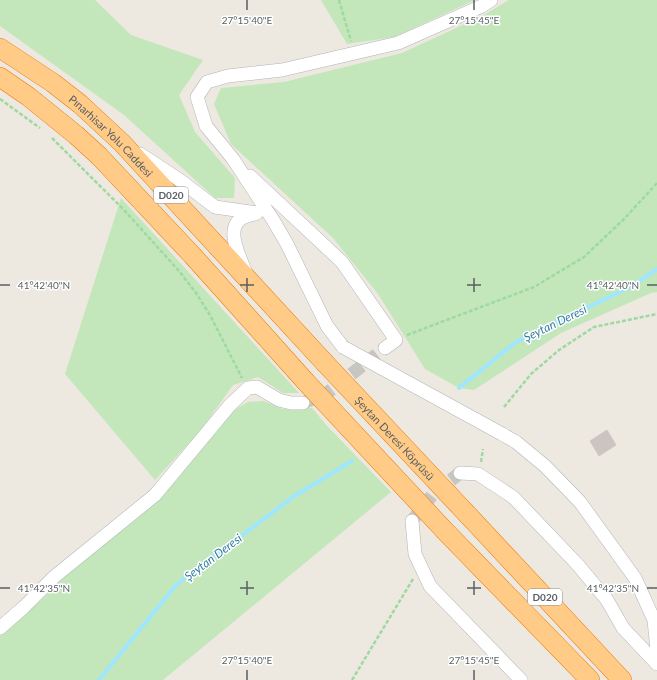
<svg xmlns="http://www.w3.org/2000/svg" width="657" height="680" font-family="Lato,sans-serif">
	<rect width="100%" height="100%" fill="#ede8e0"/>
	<path fill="#c3e7bb" d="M0 0H95L131 35 203 60 179 95 195 132 235 178 234 198H215L124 115 0 26Z
		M321 0H475L394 37 347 44Z
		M509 0H657V292L651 293 561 333 474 390 459 388 425 369 378 294 333 238 231 144 214 104 221 88 284 82 402 53 482 16Z
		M121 198 299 393H283L258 377 233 385 201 430 155 480 65 374Z
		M264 401 283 409 312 408 328 427 391 492 163 680H0V636L45 597 68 571 231 412 248 402Z"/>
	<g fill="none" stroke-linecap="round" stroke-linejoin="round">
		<path stroke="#9fe6ff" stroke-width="4" d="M459 388 516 342 632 286 657 269
			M99 680 176 585 293 497 352 461"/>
	</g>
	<path fill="#cac5c0" stroke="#d2c8bf" d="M607 430 616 445 599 456 590 441Z"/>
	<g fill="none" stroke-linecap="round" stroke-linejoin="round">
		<path stroke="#c8c6c0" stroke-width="13" stroke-dasharray="13 6" stroke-linecap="butt" d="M303 403 327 393 385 348
			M412 521 433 494 460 473"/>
		<defs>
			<path id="minor" d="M140 154 181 181 215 207 257 213
				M250 176 342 262 396 340 385 348
				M246 273C238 252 219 219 255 214
				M343 347 327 326 287 244 273 220 233 159 206 126 197 97 207 82 228 76 282 70 398 43 482 6 491 0
				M502 434 516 442 545 466 580 502 635 578 654 620 657 650
				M460 473 478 474 513 497 578 565 607 600 623 628 657 664
				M412 521 415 554 430 586 521 680
				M0 628 24 607 54 577 155 495 230 405 248 388 257 387 279 400 291 403H303"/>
			<g id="highway">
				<path id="s1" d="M0 48 53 83 80 104 122 143 324 362"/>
				<path d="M0 77 29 97 76 135 99 156 193 256 305 381"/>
				<path d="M467 514 622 680"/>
				<path d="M445 531 590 680"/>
			</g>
		</defs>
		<use href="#minor" stroke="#b1b5b9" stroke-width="14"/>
		<use href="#highway" stroke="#ee7900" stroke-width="20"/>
		<path stroke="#9ed9a2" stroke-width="2.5" stroke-dasharray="4 2" stroke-linecap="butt" d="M339 0 351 41
			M0 99 40 128
			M52 138 125 211 179 271 196 293 210 315 242 378
			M407 335 534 287 584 257 624 219 657 183
			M504 407 531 374 559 350 594 327 657 314
			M481 462 483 449
			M352 680 413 579"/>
		<use href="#minor" stroke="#fff" stroke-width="13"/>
		<use href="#highway" stroke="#ffcb86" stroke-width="19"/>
		<defs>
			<path id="minor-bridge" d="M343 347 502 434"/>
			<g id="highway-bridge">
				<path id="s2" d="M324 362 467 514"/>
				<path d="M305 381 445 531"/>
			</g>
		</defs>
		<use href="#minor-bridge" stroke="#b1b5b9" stroke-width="14" stroke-linecap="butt"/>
		<use href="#highway-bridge" stroke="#ee7900" stroke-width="20" stroke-linecap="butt"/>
		<use href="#minor-bridge" stroke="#fff" stroke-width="13"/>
		<use href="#highway-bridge" stroke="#ffcb86" stroke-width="19"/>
	</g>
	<path fill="none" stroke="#595f62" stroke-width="1.5" d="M247 0V10M474 0V10M247 278V292M474 278V292M0 285H10M240 285H254M467 285H481M647 285H657M247 581V595M474 581V595M0 588H10M240 588H254M467 588H481M647 588H657M247 670V680M474 670V680"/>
	<g text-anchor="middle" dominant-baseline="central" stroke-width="3" stroke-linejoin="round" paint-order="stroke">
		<g fill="#fff" stroke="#8b8f91" stroke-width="1">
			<rect x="154" y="187" width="34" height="16" rx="3"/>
			<rect x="528" y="589" width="34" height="16" rx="3"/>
		</g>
		<g font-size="10" font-weight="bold" fill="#595f62">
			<text x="171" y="195">D020</text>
			<text x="545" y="597">D020</text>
		</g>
		<g font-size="11" fill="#595f62" stroke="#fff">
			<text stroke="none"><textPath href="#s1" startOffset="142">Pınarhisar Yolu Caddesi</textPath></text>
			<text stroke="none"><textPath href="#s2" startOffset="104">Şeytan Deresi Köprüsü</textPath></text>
		</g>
		<g font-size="12" font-style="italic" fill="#337ea3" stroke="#fff">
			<text transform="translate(555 323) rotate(-26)">Şeytan Deresi</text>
			<text transform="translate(213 557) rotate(-37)">Şeytan Deresi</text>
		</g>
	</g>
	<g font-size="10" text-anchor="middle" fill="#595f62" stroke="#fff" stroke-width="3" stroke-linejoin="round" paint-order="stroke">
		<text x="247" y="24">27°15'40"E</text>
		<text x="474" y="24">27°15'45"E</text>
		<text x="44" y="289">41°42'40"N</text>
		<text x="613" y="289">41°42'40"N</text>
		<text x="44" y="592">41°42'35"N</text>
		<text x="613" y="592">41°42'35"N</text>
		<text x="247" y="664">27°15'40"E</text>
		<text x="474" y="664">27°15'45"E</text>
	</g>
</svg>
